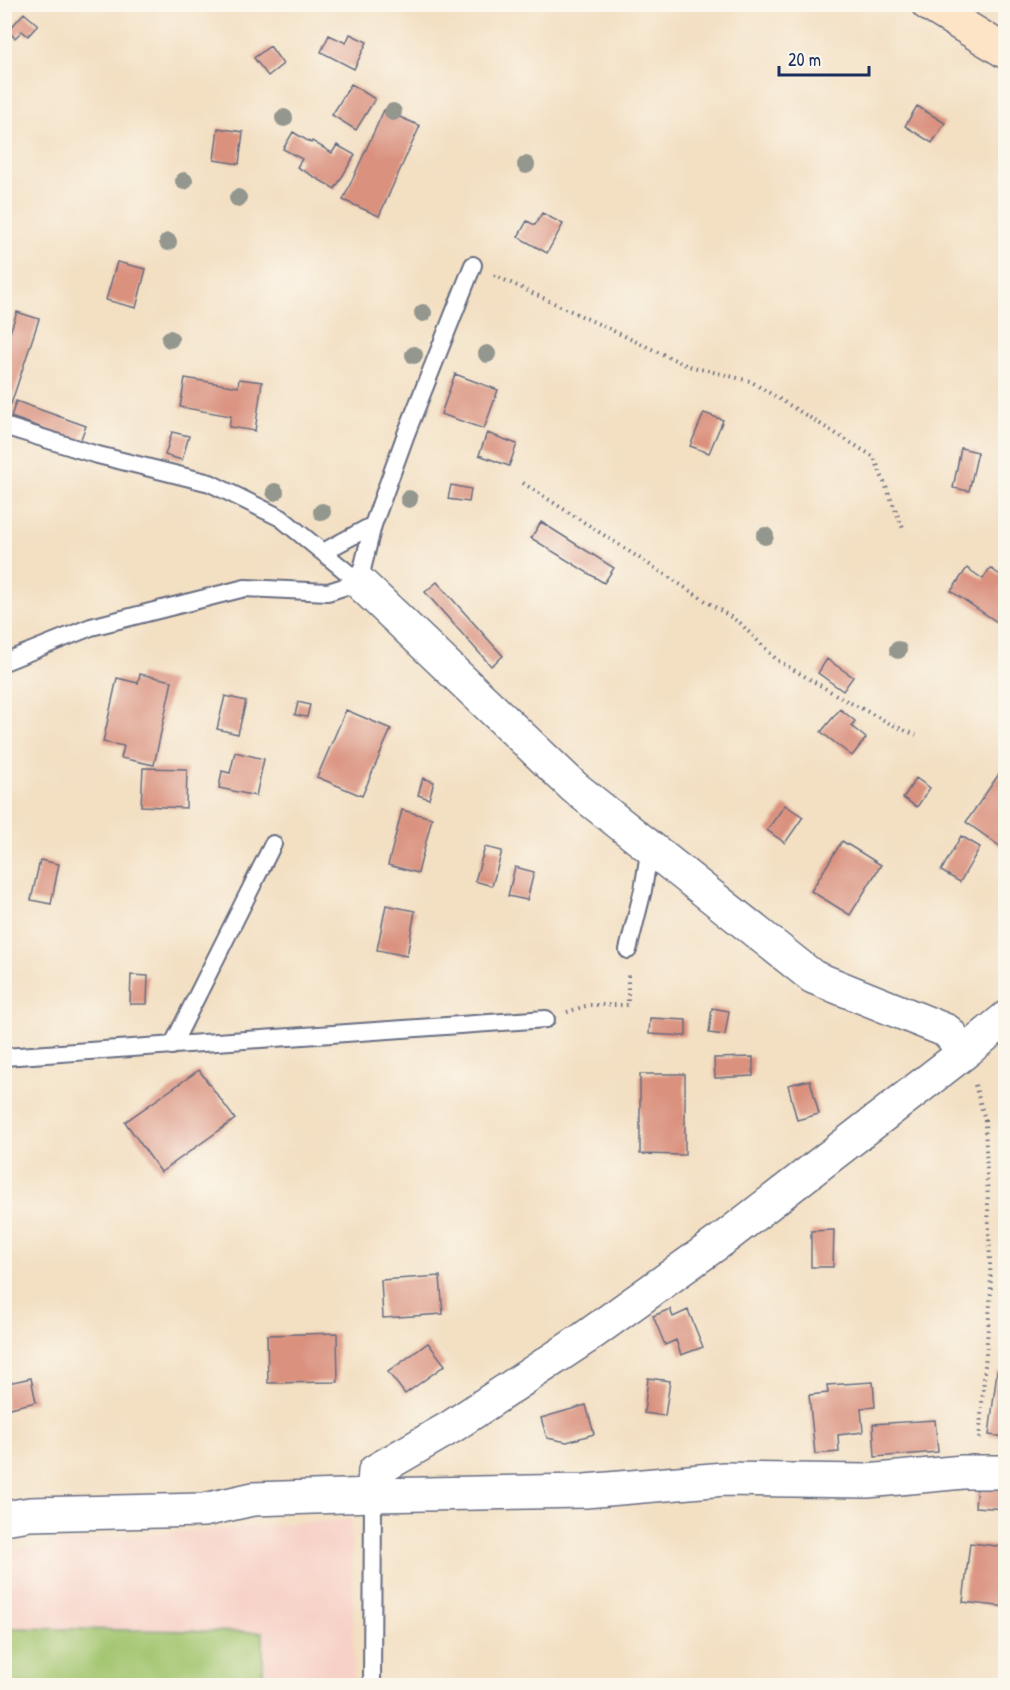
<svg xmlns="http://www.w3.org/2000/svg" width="1010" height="1690" font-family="'Patrick Hand',sans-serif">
	<rect width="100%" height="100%" fill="#fbf7ec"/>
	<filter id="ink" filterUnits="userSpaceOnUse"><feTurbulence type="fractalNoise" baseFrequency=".0167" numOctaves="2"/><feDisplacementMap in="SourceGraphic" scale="12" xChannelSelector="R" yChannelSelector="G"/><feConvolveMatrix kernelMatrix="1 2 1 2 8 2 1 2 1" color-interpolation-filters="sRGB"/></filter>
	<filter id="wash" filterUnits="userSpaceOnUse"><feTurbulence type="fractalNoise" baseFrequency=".008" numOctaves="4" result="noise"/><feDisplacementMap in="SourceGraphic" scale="24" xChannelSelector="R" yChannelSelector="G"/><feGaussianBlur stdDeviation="1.35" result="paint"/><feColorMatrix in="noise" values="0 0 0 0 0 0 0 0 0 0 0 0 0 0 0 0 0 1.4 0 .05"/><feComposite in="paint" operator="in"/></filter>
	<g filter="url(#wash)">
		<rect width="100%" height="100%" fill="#f3dfc2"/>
		<path fill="#f7d1c7" d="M351 1519 354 1685 5 1686V1551L62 1541Z"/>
		<path fill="#a2c56e" stroke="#5e7a66" stroke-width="1.5" d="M5 1628 263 1632V1685H5Z"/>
		<g id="blocks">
			<path fill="#da927f" d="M24 13 38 25 28 36 22 31 15 38 8 31Z
				M350 34 367 42 354 69 321 52 329 35 346 43Z
				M270 46 283 64 268 76 254 58Z
				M351 84 375 99 356 130 332 115Z
				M917 106 945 123 932 143 905 126Z
				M384 110 420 126 379 216 343 200Z
				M218 128 243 132 239 164 214 160Z
				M293 132 311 143 312 141 332 153 337 145 355 155 335 189 297 167 302 159 283 149Z
				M542 213 563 224 547 253 518 237 527 221 535 225Z
				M117 262 146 269 136 308 106 300Z
				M17 312 39 319 11 404 4 402V350Z
				M455 374 498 390 484 429 441 414Z
				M185 378 238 387 239 379 262 382 255 431 229 427 231 416 180 407Z
				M16 401 86 426 80 441 11 417Z
				M704 413 723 420 709 453 690 446Z
				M172 432 189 436 182 460 165 455Z
				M487 433 517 444 509 466 479 455Z
				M961 448 978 452 969 491 953 488Z
				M451 485 471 489 469 502 448 499Z
				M541 522 614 568 604 583 531 538Z
				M967 568 983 579 990 568 1006 579V583L1000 590 1006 594V616L1000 624 951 591Z
				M437 582 503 656 491 666 425 592Z
				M827 659 853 677 843 691 818 673Z
				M140 674 172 681 154 765 121 758 124 746 103 742 117 678 138 683Z
				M225 696 246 701 238 734 217 729Z
				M298 702 310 705 307 717 295 715Z
				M840 709 855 721 851 726 866 738 852 756 821 732Z
				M346 710 391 729 362 796 317 777Z
				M235 752 264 759 256 796 219 788 222 771 230 773Z
				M143 768 187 769 186 808 141 806Z
				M999 774 1006 778V841L1001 847 966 822Z
				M423 778 434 782 429 799 418 795Z
				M916 778 930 788 917 807 903 798Z
				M785 805 803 817 785 843 767 830Z
				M402 810 432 818 418 873 388 865Z
				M961 836 980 847 960 882 941 871Z
				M842 841 881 865 850 915 811 891Z
				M485 847 502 851 492 886 475 881Z
				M40 860 59 864 51 904 31 900Z
				M515 867 534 872 527 900 508 896Z
				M386 905 415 911 407 956 377 950Z
				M131 975 148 976 147 1004H130Z
				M712 1008 729 1011 725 1035 709 1033Z
				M650 1018 686 1020V1036L649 1034Z
				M753 1057V1076L715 1078 714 1058Z
				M199 1070 235 1119 161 1172 125 1122Z
				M640 1074H685V1155L640 1154Z
				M810 1080 819 1114 797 1120 788 1085Z
				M834 1230 833 1267H811V1231Z
				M440 1276 443 1314 383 1318 381 1280Z
				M670 1309 673 1317 688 1310 703 1347 681 1355 676 1340 665 1345 653 1316Z
				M337 1333 338 1382 268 1383 267 1335Z
				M428 1343 445 1365 405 1394 388 1372Z
				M997 1371 1006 1372V1437L989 1435Z
				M31 1378 36 1402 6 1409 4 1384Z
				M648 1378 670 1381 665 1416 644 1413Z
				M873 1382 875 1407 861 1408 863 1432 838 1435 839 1452 815 1454 809 1395 828 1393 827 1385Z
				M586 1405 594 1434 567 1442 547 1438 541 1418Z
				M935 1420 938 1452 875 1457 873 1424Z
				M977 1486 1006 1489V1509L975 1507Z
				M970 1543 1006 1547V1607L963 1602Z"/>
		</g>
	</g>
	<g filter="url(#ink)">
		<use href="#blocks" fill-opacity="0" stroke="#676d81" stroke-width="1.5"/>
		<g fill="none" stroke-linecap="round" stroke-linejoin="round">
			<defs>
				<path id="service" d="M4 426 94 454 210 483 281 518 359 582
					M323 552 373 525 406 434 473 265
					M359 582 373 525
					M4 662 91 627 245 588 328 592 359 582
					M628 950 643 890 650 847
					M172 1046 273 844
					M4 1057 546 1019
					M372 1686 373 1495"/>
				<path id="minor" d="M359 582 574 787 813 977 947 1031 965 1052
					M373 1495 585 1491 724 1479 867 1481 963 1472H1006
					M4 1518 30 1514 204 1510 253 1499 373 1495 375 1471 451 1427 585 1338 723 1239 965 1052 1006 1018"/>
				<path id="secondary" d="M928 4 1006 52"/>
			</defs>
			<use href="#service" stroke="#676d81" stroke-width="20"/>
			<use href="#minor" stroke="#676d81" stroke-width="36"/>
			<use href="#secondary" stroke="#676d81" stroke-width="36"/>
			<path stroke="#676d81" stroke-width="4" stroke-dasharray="1.5 4.5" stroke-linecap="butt" d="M494 275 688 366 750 381 874 457 904 531
				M523 483 740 623 777 660 845 700 893 725 916 735
				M567 1012 589 1005H628V972
				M975 1085 985 1120 991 1291 979 1441"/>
			<use href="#service" stroke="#fff" stroke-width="16"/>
			<use href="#minor" stroke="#fff" stroke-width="33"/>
			<use href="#secondary" stroke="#fee4c6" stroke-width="33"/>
		</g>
		<g fill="#93978e">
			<circle cx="393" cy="112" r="9"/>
			<circle cx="284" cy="118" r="9"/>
			<circle cx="526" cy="165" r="9"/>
			<circle cx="184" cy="181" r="9"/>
			<circle cx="238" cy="198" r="9"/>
			<circle cx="168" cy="242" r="9"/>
			<circle cx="423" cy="313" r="9"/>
			<circle cx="170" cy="339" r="9"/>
			<circle cx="487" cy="354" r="9"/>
			<circle cx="414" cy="355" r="9"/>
			<circle cx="275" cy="492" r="9"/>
			<circle cx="409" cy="499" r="9"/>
			<circle cx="322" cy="512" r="9"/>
			<circle cx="765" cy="536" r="9"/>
			<circle cx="898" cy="650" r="9"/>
		</g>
	</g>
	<rect width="1010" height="1690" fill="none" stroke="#fbf7ec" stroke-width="24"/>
	<path d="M779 66v9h90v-9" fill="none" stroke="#1b2f5e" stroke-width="3"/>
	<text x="788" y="66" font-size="18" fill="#1b2f5e" stroke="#fbf7ec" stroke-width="4.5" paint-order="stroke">20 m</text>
</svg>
